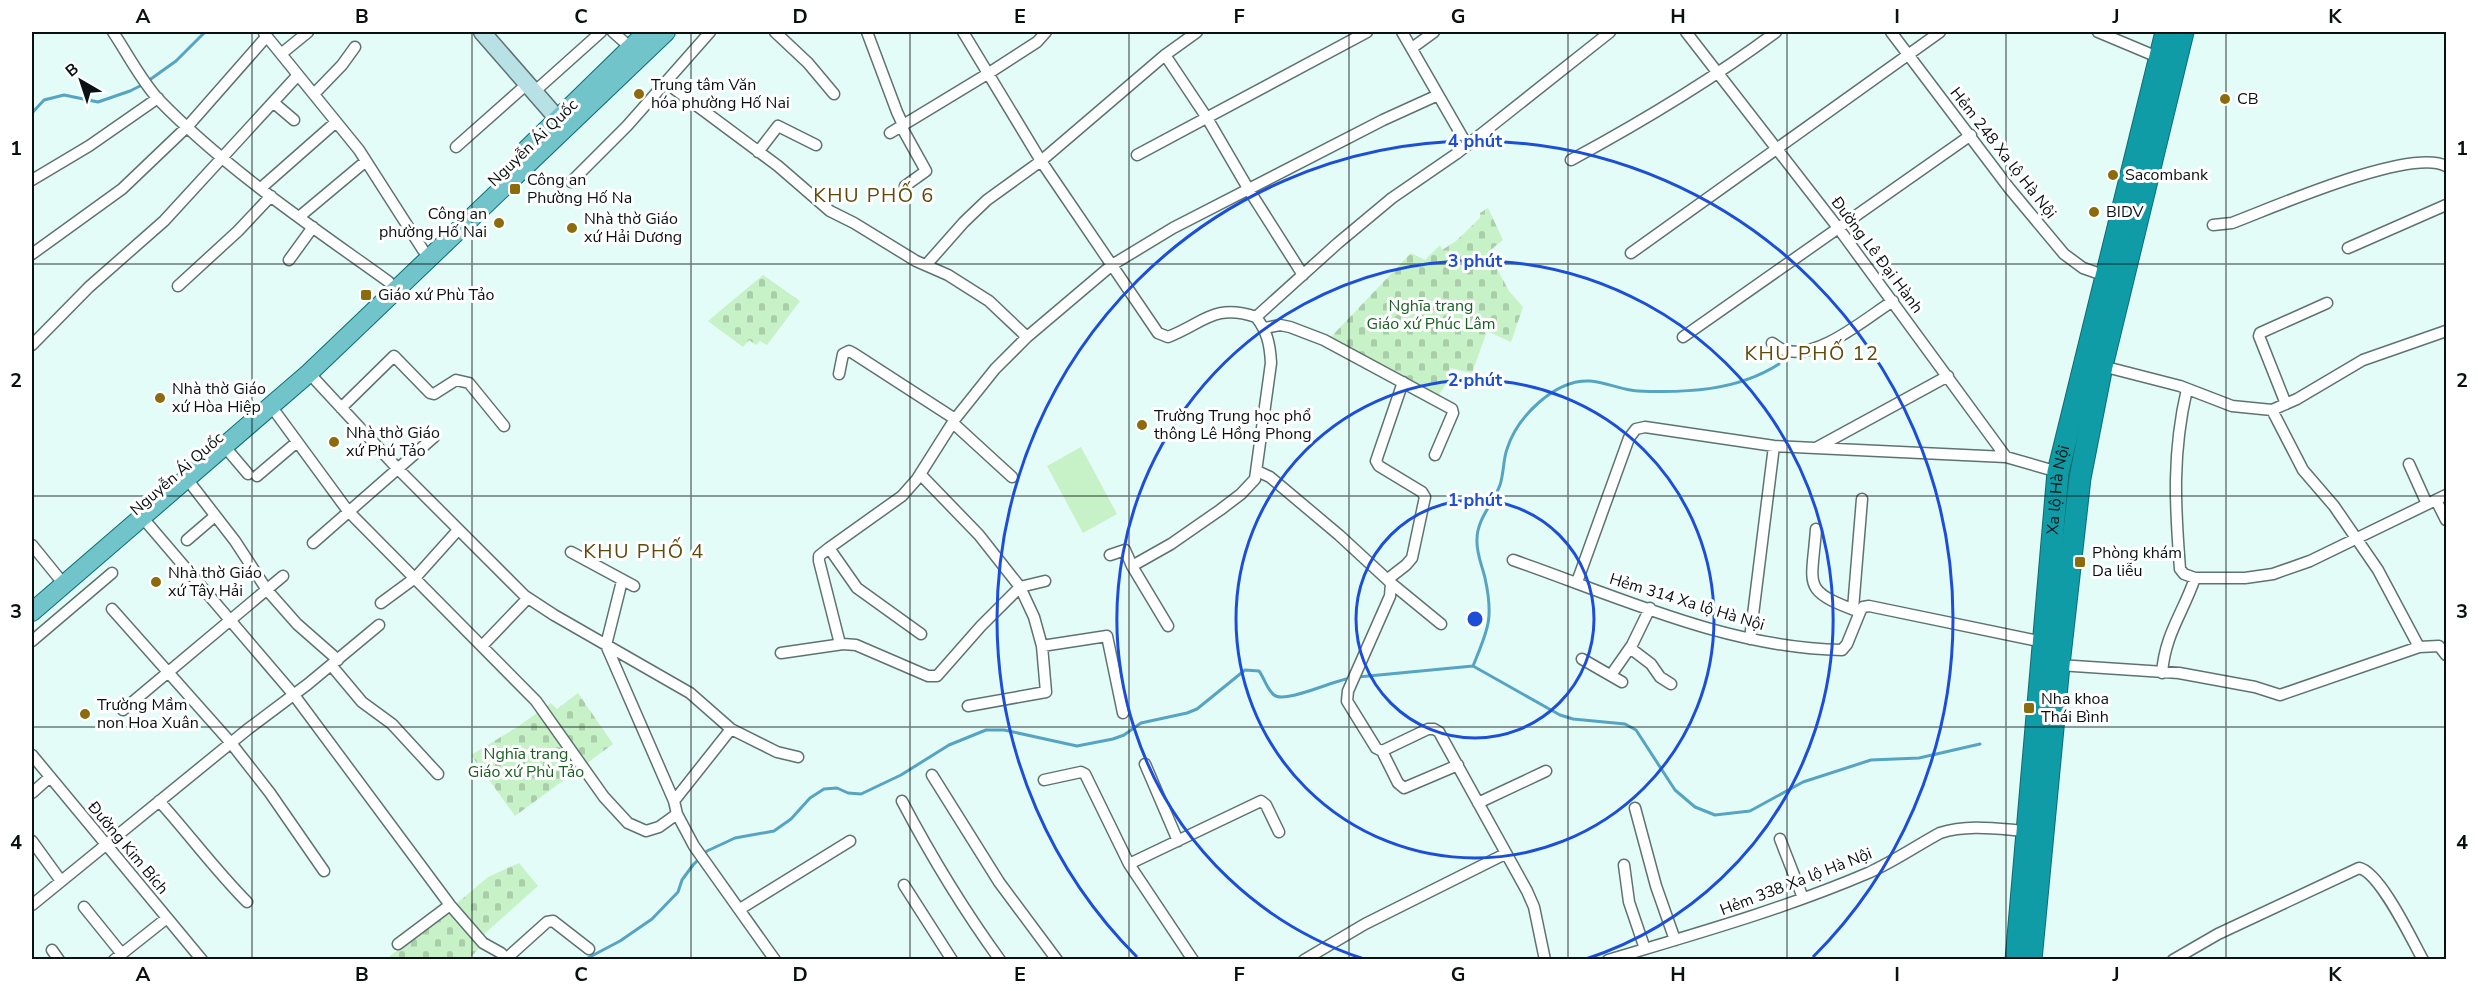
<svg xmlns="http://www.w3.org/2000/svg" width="2478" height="991" font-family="'Nunito Sans',sans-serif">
	<defs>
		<pattern id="cemetery-stones" width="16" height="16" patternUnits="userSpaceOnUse" patternTransform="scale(1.5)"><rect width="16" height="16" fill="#c7f1c7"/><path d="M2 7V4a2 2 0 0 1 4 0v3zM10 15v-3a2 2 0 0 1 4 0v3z" fill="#aaceaa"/></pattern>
	</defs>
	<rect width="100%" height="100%" fill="#e4fcf8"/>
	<path fill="#c7f1c7" d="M1081 447 1117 514 1083 533 1047 466Z"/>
	<path fill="url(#cemetery-stones)" d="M1488 208 1503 240 1488 252 1509 291 1523 307 1511 342 1487 331 1472 373 1450 368 1449 379 1438 397 1329 339 1411 253 1425 260 1440 245 1442 250 1456 241 1480 218V213Z
		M763 275 800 301 767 345 760 341 756 345 749 340 743 347 708 321Z
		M578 693 613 744 515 816 471 755 516 728 551 703 557 709Z
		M519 863 538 886 482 936 455 905 488 877Z
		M450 909 481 946 469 959 385 960Z"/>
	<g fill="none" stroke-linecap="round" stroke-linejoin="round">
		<path stroke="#56a4c1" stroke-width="3" d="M148 81 176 61 205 32
			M32 113 44 100 64 95 98 102 130 91 142 85
			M1473 666 1560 715 1573 719 1625 724 1636 730 1675 790 1695 807 1715 815 1750 811 1803 782 1871 760 1919 758 1980 744
			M1358 677 1473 666C1488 629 1494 619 1485 578 1482 565 1476 553 1477 539 1477 519 1494 502 1500 485 1504 473 1503 460 1507 449 1517 417 1555 379 1590 381 1606 382 1621 390 1638 391 1686 393 1737 391 1779 364
			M584 960 620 941 652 919 678 892 682 880 693 865 707 851 735 838 774 831 791 819 810 798 824 789 837 788 848 793 861 794 901 775 949 745 986 730H1004L1077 746 1113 739 1124 735 1141 723 1187 713 1197 709 1245 670 1259 671C1265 679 1266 688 1274 695 1285 704 1334 680 1351 678"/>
		<defs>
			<path id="street" d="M113 32C127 53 142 82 159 100 226 169 311 226 389 282
				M613 32 631 48
				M775 32 808 63 834 94
				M867 32 897 112 903 125
				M963 32 1041 161 1158 333 1168 337C1204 323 1214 303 1256 317 1267 331 1270 344 1271 363L1255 479 1241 494 1220 510 1171 544 1132 566 1168 626
				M1402 32 1467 145
				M1686 32 1839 229 2006 457 2058 472
				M1891 32 2009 188 2064 254 2083 268 2106 276
				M2098 32 2160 58
				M264 33 359 150 423 250
				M1412 48 1434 32
				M281 54 308 32
				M1165 55 1207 118 1249 190 1303 275
				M665 82 778 166 830 211 854 223 916 261 948 275 989 301 1027 337
				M534 92 601 32
				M314 94 342 65 355 47
				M274 103 294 120
				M901 126 926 171 905 186
				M890 133 989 73 1037 42 1046 32
				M456 147 527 84
				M758 152 778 126 816 145
				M1137 155 1367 32
				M1571 160C1645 120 1710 81 1776 32
				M32 180 89 146 158 98
				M571 182 627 126 710 32
				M261 188 336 122
				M299 217 366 161
				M2213 225 2232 223C2272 208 2410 147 2446 166
				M2348 248 2446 205
				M1631 253 1940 32
				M32 254 122 189 188 126 267 36
				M289 260 313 227
				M926 265 964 222 987 200 1041 161 1165 55 1197 32
				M178 286 238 231 271 196
				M1256 317 1338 243 1392 198 1456 154 1610 32
				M1265 328 1280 325 1290 327 1324 340 1452 409 1453 413 1435 455
				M1683 337 1971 135
				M1772 343C1775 345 1780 349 1784 350 1817 361 1866 318 1893 301
				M32 345 89 287 164 221 298 75
				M2102 366 2180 386 2232 406 2272 410 2297 399 2363 360 2446 331
				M309 373 398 469 525 596 554 615 690 693 731 729 777 752 798 757
				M839 374 843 354 849 351 853 353 955 419
				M2187 389C2172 453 2175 505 2180 569L2184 574 2195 578H2245L2273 574 2310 561 2446 495
				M2286 404 2259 336 2260 333 2327 303
				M271 406 348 511 536 701 604 797 628 823 646 831 659 827 677 814 674 801 606 645 622 581
				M341 408 394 356 430 393 434 394 456 380 469 383 504 426
				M2272 410 2303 470 2334 506 2378 570 2419 647 2439 646 2446 655
				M953 423 1012 477
				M225 447 248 474
				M1816 448 1948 376
				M2409 464 2427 504
				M1257 471 1270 477 1339 535 1391 583 1390 596 1348 691 1347 701 1376 748 1382 751 1428 729H1434L1439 732 1527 891 1534 907 1545 960
				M920 474 979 535 1020 587 1034 617 1042 646 1046 692 968 706
				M257 476 297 442
				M187 479 235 541 267 590 297 624 338 660
				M2436 500 2446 520
				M142 517 294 695 450 905 483 943 501 953 507 960
				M1816 529C1812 587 1800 590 1860 612
				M187 540 215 516
				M313 543 434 437
				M32 545 58 577
				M829 548 819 556V561L840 644
				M571 552 634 586
				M1110 555 1125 550 1132 566
				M1513 560C1619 597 1728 648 1842 650L1847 644 1860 612 1863 607 1869 606 2043 642
				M1388 579 1406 565 1412 558 1425 497 1422 492 1379 466 1376 461 1403 382
				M1577 582 1629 438 1636 429 1645 427 1774 446 2006 457
				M1391 583 1441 624
				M381 603 415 578 458 530
				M112 609 231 743 270 793 324 871
				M1853 609 1862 499
				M921 634 857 588 829 548 902 496 917 479 955 419 995 369 1027 337 1112 265 1173 228 1383 120 1438 95
				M1750 639 1774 446
				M32 641 112 573
				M483 645 528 598
				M1042 646 1107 636 1123 713
				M1630 648 1651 664 1660 677 1671 684
				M781 653 843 644 856 645 928 676H937L981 626 1020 587 1045 581
				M1582 659 1622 682
				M331 665 362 702 392 724 438 774
				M2059 665 2179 673 2255 687 2280 695 2419 647
				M2162 673C2165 634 2183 613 2195 578
				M1611 675 1632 645 1650 608
				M123 710 283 576
				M1382 751 1398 783 1404 788 1458 765
				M32 755 202 960
				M1145 764 1178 841
				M932 775 999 882 1057 960
				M1044 780 1081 772 1085 774 1129 864
				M32 793 50 777
				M159 801C189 834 215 870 247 902
				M674 801 731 729
				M902 801C931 856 963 909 1000 960
				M1478 803 1546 771
				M1635 808 1656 886 1675 940
				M677 814 694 846 775 960
				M1780 839 1803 898
				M32 841 61 881
				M1624 865 1629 902 1645 949
				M904 885 952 960
				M32 905 248 729 308 684 379 625
				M84 907 122 954
				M740 909 850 841
				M398 944 450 905
				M52 950 59 960
				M507 958 547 922 553 921 589 949
				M114 960 167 918
				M1193 960 1129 864 1261 801 1266 805 1279 832
				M1304 960 1365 924 1505 854
				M1608 960C1695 934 1784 909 1868 873 1893 862 1916 846 1940 833 1968 824 1998 829 2026 831
				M2173 960 2218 934 2359 868C2380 872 2412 940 2423 960"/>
			<path id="secondary" d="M482 32 557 118"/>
			<path id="primary" d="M526 150 647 32
				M32 612 309 373 666 32"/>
			<g id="highway">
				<path id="s1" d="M2016 960 2058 472 2166 32"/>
				<path d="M2031 960 2059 665 2080 478 2102 366 2183 32"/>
			</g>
		</defs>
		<use href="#street" stroke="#5e7370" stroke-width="13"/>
		<use href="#secondary" stroke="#5e7370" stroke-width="19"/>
		<use href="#primary" stroke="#0e6c72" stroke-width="20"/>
		<use href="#highway" stroke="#0e6c72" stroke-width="23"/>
		<use href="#street" stroke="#fff" stroke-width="10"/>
		<use href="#secondary" stroke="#b7e1e5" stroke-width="16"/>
		<use href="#primary" stroke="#70c4ca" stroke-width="18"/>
		<use href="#highway" stroke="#109ca7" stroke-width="21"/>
	</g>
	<path fill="none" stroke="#0a1211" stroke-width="1.5" stroke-opacity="0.55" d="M252 32V960M472 32V960M691 32V960M910 32V960M1129 32V960M1349 32V960M1568 32V960M1787 32V960M2006 32V960M2226 32V960M32 264H2446M32 496H2446M32 727H2446"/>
	<g fill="none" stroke="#1d4ed8" stroke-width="3">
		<circle cx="1475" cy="619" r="119"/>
		<circle cx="1475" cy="619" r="239"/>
		<path d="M1364 959A358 358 0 1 1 1586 959"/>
		<path d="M1137 957A478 478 0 1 1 1813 957"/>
	</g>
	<g fill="#8c6b0d" stroke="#fff" stroke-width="2">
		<circle cx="639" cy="94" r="6"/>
		<circle cx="2225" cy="99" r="6"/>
		<circle cx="2113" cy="175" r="6"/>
		<rect x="509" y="183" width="12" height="12" rx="3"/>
		<circle cx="2094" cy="212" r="6"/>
		<circle cx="499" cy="223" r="6"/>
		<circle cx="572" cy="228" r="6"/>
		<rect x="360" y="289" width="12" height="12" rx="3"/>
		<circle cx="160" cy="398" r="6"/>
		<circle cx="1142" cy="425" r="6"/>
		<circle cx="334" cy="442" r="6"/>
		<rect x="2074" y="556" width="12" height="12" rx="3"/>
		<circle cx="156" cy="582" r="6"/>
		<rect x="2023" y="702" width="12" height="12" rx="3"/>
		<circle cx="85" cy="714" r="6"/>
	</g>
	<g text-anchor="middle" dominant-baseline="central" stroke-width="6" stroke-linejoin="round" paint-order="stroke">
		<g font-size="16" fill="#0a1211" stroke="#fff" text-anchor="start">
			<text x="651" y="85">Trung tâm Văn<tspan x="651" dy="18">hóa phường Hố Nai</tspan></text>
			<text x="2237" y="99">CB</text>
			<text x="2125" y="175">Sacombank</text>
			<text x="527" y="180">Công an<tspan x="527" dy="18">Phường Hố Na</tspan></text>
			<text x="2106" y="212">BIDV</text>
			<text x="487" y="214" text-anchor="end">Công an<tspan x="487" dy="18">phường Hố Nai</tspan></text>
			<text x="584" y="219">Nhà thờ Giáo<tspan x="584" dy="18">xứ Hải Dương</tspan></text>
			<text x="378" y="295">Giáo xứ Phù Tảo</text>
			<text x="172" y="389">Nhà thờ Giáo<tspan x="172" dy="18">xứ Hòa Hiệp</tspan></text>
			<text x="1154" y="416">Trường Trung học phổ<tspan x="1154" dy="18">thông Lê Hồng Phong</tspan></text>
			<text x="346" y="433">Nhà thờ Giáo<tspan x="346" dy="18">xứ Phú Tảo</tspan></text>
			<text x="2092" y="553">Phòng khám<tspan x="2092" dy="18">Da liễu</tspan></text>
			<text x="168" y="573">Nhà thờ Giáo<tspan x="168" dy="18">xứ Tây Hải</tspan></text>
			<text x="2041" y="699">Nha khoa<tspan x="2041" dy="18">Thái Bình</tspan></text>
			<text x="97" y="705">Trường Mầm<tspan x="97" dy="18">non Hoa Xuân</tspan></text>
		</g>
		<g font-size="16" fill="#0a1211" stroke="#fff">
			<text transform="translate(533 143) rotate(-44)">Nguyễn Ái Quốc</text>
			<text transform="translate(2003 153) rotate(52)">Hẻm 248 Xa lộ Hà Nội</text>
			<text transform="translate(1877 255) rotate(53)">Đường Lê Đại Hành</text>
			<text transform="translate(177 474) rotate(-41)">Nguyễn Ái Quốc</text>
			<text stroke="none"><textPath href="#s1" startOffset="472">Xa lộ Hà Nội</textPath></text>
			<text transform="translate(1687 602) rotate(17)">Hẻm 314 Xa lộ Hà Nội</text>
			<text transform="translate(128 848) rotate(50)">Đường Kim Bích</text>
			<text transform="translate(1796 882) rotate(-21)">Hẻm 338 Xa lộ Hà Nội</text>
		</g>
		<g font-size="16" fill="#185f22" stroke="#fff">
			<text x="1431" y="306">Nghĩa trang<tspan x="1431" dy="18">Giáo xứ Phúc Lâm</tspan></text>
			<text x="526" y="754">Nghĩa trang<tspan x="526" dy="18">Giáo xứ Phù Tảo</tspan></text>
		</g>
		<g font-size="20" letter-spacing="1.5" fill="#60490b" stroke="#fff">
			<text x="874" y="195">KHU PHỐ 6</text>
			<text x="1812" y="353">KHU PHỐ 12</text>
			<text x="644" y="551">KHU PHỐ 4</text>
		</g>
	</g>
	<circle cx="1475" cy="619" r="9" fill="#1d4ed8" stroke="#fff" stroke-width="3"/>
	<g font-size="18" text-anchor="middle" font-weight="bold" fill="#1d4ed8" stroke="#fff" stroke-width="6" stroke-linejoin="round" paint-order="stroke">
		<text x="1475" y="147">4 phút</text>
		<text x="1475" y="267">3 phút</text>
		<text x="1475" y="386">2 phút</text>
		<text x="1475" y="506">1 phút</text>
	</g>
	<rect width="2478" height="991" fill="none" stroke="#ffffff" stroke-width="66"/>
	<g transform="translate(81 81) rotate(321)" stroke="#ffffff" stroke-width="4.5" paint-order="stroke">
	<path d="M0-4.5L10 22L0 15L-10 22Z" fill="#0a1211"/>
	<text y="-9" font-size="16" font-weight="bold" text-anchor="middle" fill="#0a1211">B</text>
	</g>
	<rect x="33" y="33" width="2412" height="925" fill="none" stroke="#0a1211" stroke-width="2"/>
	<g font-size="20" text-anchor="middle" font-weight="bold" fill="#0a1211">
		<text x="143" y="23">A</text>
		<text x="362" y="23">B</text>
		<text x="581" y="23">C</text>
		<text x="800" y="23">D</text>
		<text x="1020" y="23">E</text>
		<text x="1239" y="23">F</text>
		<text x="1458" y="23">G</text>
		<text x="1678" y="23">H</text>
		<text x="1897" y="23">I</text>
		<text x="2116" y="23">J</text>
		<text x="2335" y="23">K</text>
		<text x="16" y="155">1</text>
		<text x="2462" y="155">1</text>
		<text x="16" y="387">2</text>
		<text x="2462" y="387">2</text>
		<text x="16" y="618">3</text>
		<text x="2462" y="618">3</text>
		<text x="16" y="849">4</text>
		<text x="2462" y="849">4</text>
		<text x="143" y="981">A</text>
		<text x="362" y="981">B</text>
		<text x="581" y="981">C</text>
		<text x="800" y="981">D</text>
		<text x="1020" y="981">E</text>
		<text x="1239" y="981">F</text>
		<text x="1458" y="981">G</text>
		<text x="1678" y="981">H</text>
		<text x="1897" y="981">I</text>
		<text x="2116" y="981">J</text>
		<text x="2335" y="981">K</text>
	</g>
</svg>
